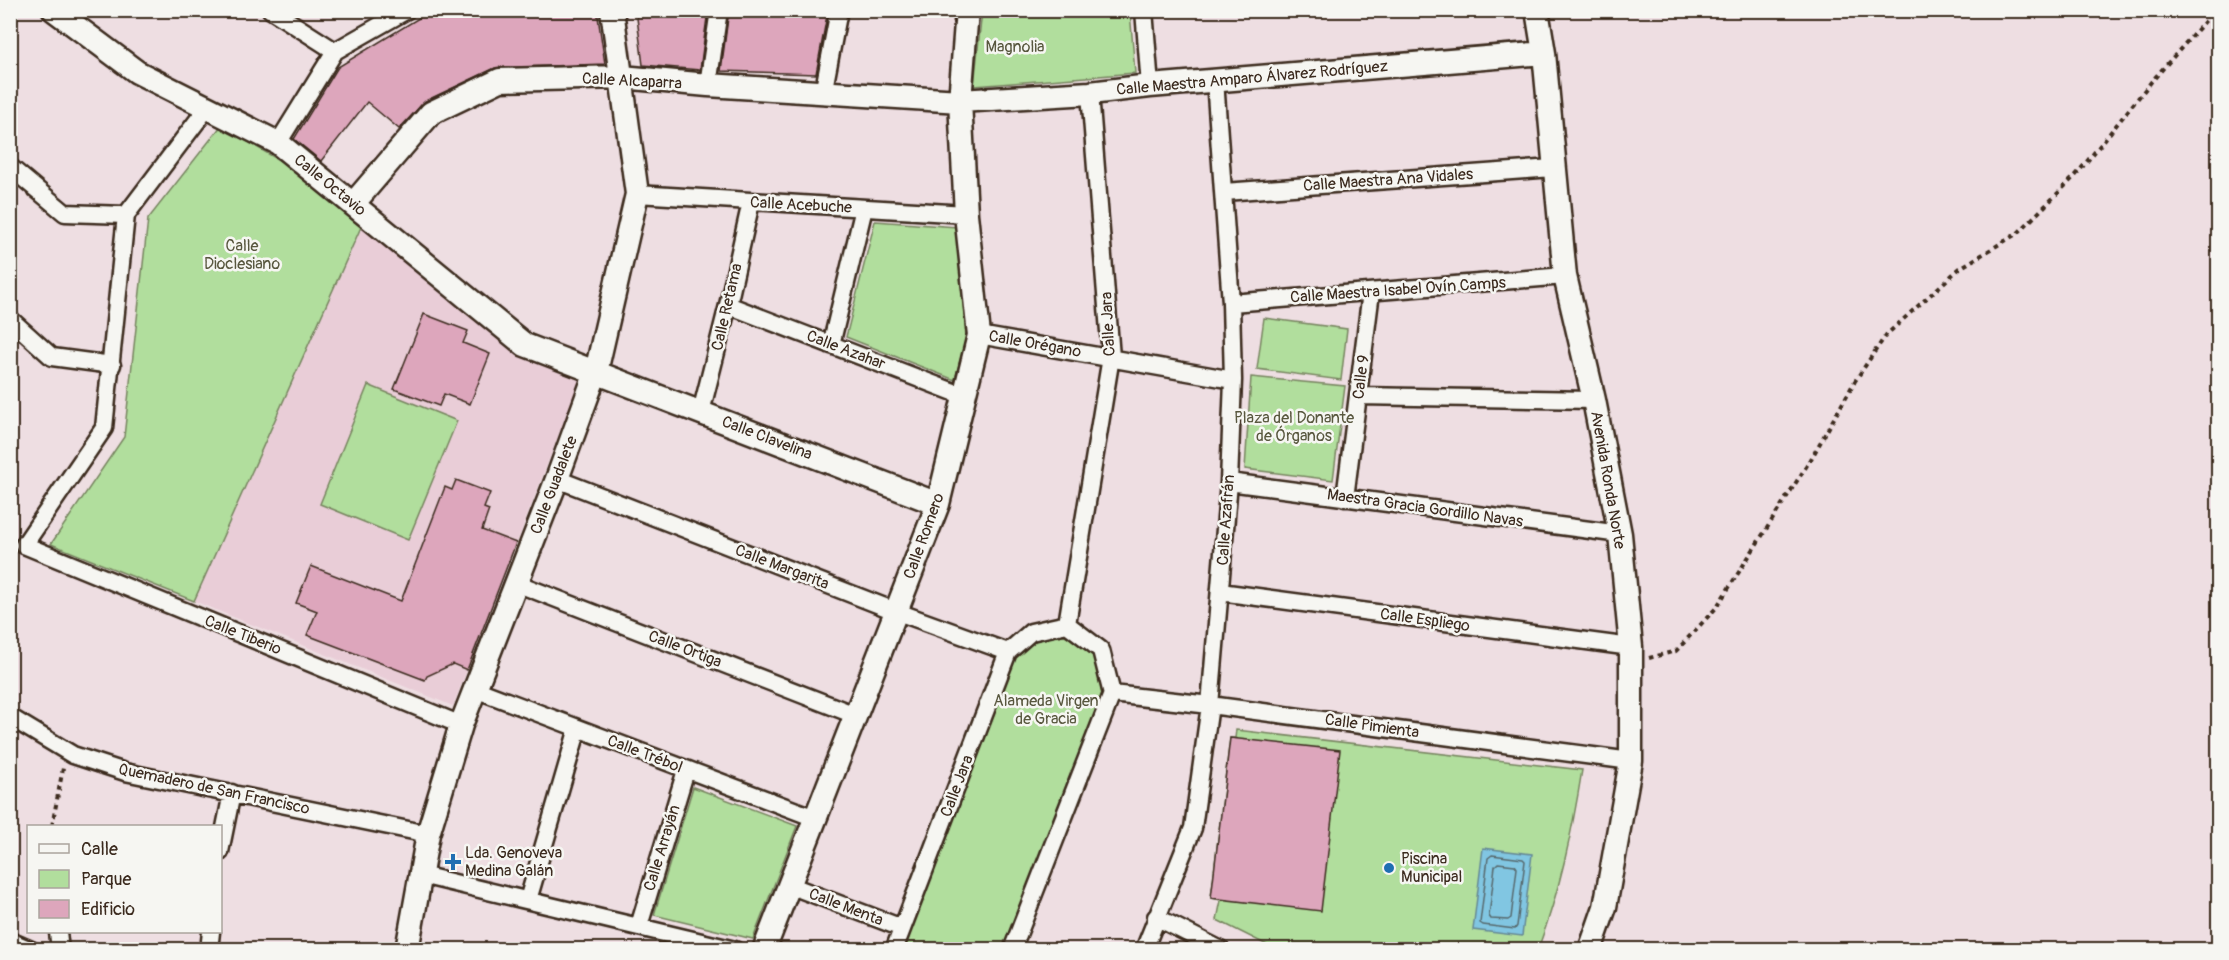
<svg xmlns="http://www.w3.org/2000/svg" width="2229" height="960" font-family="Pangolin,sans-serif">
	<rect width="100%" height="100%" fill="#eedee2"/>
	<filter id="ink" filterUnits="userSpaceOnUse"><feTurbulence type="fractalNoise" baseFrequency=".0167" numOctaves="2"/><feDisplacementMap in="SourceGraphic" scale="12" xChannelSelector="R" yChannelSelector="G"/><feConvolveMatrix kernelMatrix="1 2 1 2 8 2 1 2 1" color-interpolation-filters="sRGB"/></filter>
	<g filter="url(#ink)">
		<path fill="#e9cdd7" d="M361 227 519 356 580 380 453 706 194 601Z"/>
		<path fill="#b1de9d" stroke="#76845e" stroke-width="1.5" d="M982 11H1130L1135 73 974 86Z
			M221 126 284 163 361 227 194 601 51 544 124 437 148 219Z
			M875 221 957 227 966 338 955 380 846 337Z
			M1264 318 1347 329 1341 380 1257 369Z
			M1251 377 1345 386 1333 480 1245 469Z
			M368 385 457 421 408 540 320 504Z
			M1065 635 1095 654 1102 694 1003 949 903 950 1016 656 1036 637Z
			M1236 730 1582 770C1572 833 1560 890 1538 949H1275L1217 920 1221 900 1211 898 1230 738H1235Z
			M693 787 797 826 753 939 654 915Z"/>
		<path fill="#81c6e2" stroke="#658894" stroke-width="1.5" d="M1483 848 1532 854 1522 936 1473 930Z"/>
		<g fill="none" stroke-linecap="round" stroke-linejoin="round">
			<path stroke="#57686c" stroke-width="1.5" d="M1492 855 1523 859 1525 861 1517 926 1515 929 1483 925 1480 923 1488 858Z
				M1498 863 1515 865 1517 868 1511 918 1508 920 1491 919 1489 916 1495 866Z"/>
		</g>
		<path fill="#dda6bc" stroke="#3b2a1e" stroke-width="1.5" d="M432 10H597L605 64 495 68 425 101 399 129 367 102 321 161 294 139 338 67Z
			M636 10H708L700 70 643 65Z
			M729 10H828L816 74 721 71Z
			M424 314 468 331 463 343 490 354 470 404 444 394 439 406 394 389Z
			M456 480 490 493 484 508 489 510 482 530 516 543 467 670 453 664 427 676 425 680 307 635 317 611 296 603 311 566 401 601 445 487 452 490Z
			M1230 738 1340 750 1321 911 1211 898Z"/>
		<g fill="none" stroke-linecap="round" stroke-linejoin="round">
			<defs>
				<path id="street" d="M271 10 335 51
					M1144 10 1150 86
					M708 85 719 10
					M823 94 839 10
					M207 108 126 215 104 428 24 545 461 725
					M278 143 335 51 407 10
					M10 167 65 213 126 215
					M1224 192 1553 168
					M637 194 966 214
					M1231 303 1565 276
					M728 305 964 396
					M10 319 52 357 112 365
					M979 335 1233 380
					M831 345 864 208
					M1358 396 1594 400
					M701 412 728 305 751 202
					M557 479 895 611 1008 652
					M1229 482 1620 534
					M1345 498 1371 292
					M516 583 855 715
					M1220 592 1631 647
					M1067 624 1111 357 1090 93
					M475 689 815 818
					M1112 694 1210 705 1631 761
					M10 717 73 755 125 772 428 834
					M220 852 232 793
					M421 875 735 950
					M789 885 902 928
					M528 900 578 728
					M1156 917 1221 950
					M639 926 686 770
					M58 932 60 950
					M10 941 31 950
					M209 950 211 932
					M894 950 1008 652 1031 632 1067 624 1101 650 1112 694 1012 950
					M1144 950 1193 828 1210 705 1229 482 1233 380 1231 303 1215 80"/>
				<path id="secondary" d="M54 10 137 72 278 143 525 345 938 504
					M1537 10 1544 53 1565 276 1594 400 1620 534 1631 647V761L1605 907 1590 950
					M353 204 431 113 500 80 622 77 708 85 960 101 1090 93 1150 86 1544 53
					M407 950 428 834 461 725 557 479 596 372 637 194 612 10
					M764 950 938 504 979 335 966 214 960 101 967 10"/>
			</defs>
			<use href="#street" stroke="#3b2a1e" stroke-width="21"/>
			<use href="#secondary" stroke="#3b2a1e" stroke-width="27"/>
			<path stroke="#3b2a1e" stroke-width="4" stroke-dasharray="4.5 4.5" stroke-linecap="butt" d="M1649 658 1676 651 1716 608 1811 459 1855 381 1886 335 1960 268 2018 233 2076 175 2151 82 2215 10
				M52 826 63 768"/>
			<use href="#street" stroke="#f6f6f2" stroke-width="16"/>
			<use href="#secondary" stroke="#f6f6f2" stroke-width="22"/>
		</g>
	</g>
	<g fill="#1f6fb2" stroke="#f6f6f2" stroke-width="2">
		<path d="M450 853h6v6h6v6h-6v6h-6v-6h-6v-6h6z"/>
		<circle cx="1389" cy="868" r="6"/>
	</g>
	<g text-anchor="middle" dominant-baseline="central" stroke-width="5" stroke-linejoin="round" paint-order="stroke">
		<g font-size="16" fill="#58573e" stroke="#f6f6f2">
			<text x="1015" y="47">Magnolia</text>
			<text x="242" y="246">Calle<tspan x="242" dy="18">Dioclesiano</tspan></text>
			<text x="1294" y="418">Plaza del Donante<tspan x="1294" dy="18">de Órganos</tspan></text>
			<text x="1046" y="701">Alameda Virgen<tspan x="1046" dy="18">de Gracia</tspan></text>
		</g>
		<g font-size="16" fill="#3b2a1e" stroke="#f6f6f2">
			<text transform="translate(1252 78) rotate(-5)">Calle Maestra Amparo Álvarez Rodríguez</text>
			<text transform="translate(632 81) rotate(3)">Calle Alcaparra</text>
			<text transform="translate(1388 180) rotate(-4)">Calle Maestra Ana Vidales</text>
			<text transform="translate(330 185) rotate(39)">Calle Octavio</text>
			<text transform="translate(801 205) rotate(3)">Calle Acebuche</text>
			<text transform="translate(1398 290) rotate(-4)">Calle Maestra Isabel Ovín Camps</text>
			<text transform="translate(727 307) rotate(-77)">Calle Retama</text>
			<text transform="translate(1108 324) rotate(-93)">Calle Jara</text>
			<text transform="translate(1035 344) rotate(10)">Calle Orégano</text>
			<text transform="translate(846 350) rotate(21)">Calle Azahar</text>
			<text transform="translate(1361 377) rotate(-83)">Calle 9</text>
			<text transform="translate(767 438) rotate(21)">Calle Clavelina</text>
			<text transform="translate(1608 480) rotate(80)">Avenida Ronda Norte</text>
			<text transform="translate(554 485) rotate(-69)">Calle Guadalete</text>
			<text transform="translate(1425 508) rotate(8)">Maestra Gracia Gordillo Navas</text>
			<text transform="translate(1226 520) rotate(-86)">Calle Azafrán</text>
			<text transform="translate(924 536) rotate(-70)">Calle Romero</text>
			<text transform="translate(782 567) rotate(21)">Calle Margarita</text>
			<text transform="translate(1425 620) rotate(8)">Calle Espliego</text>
			<text transform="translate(243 635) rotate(22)">Calle Tiberio</text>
			<text transform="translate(685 649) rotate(21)">Calle Ortiga</text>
			<text transform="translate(1372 726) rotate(8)">Calle Pimienta</text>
			<text transform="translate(645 754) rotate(21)">Calle Trébol</text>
			<text transform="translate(957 786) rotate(-69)">Calle Jara</text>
			<text transform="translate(214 789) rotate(12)">Quemadero de San Francisco</text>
			<text transform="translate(662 848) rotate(-73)">Calle Arrayán</text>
			<text transform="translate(846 907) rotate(21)">Calle Menta</text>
		</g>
		<g font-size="16" fill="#3b2a1e" stroke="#f6f6f2" text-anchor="start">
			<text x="465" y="853">Lda. Genoveva<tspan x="465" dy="18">Medina Galán</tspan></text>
			<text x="1401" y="859">Piscina<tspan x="1401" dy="18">Municipal</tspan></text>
		</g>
	</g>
	<rect width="2229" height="960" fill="none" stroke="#f6f6f2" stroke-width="36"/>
	<rect x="18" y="18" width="2193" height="924" fill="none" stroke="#3b2a1e" stroke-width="2" filter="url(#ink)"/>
	<rect x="27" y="825" width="195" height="108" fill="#f6f6f2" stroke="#aba49d" stroke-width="1.5"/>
	<rect x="39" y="844" width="30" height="9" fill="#f6f6f2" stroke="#aba49d" stroke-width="1.5"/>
	<text x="81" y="855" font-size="18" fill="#3b2a1e">Calle</text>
	<rect x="39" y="870" width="30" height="18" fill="#b1de9d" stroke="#aba49d" stroke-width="1.5"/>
	<text x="81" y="885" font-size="18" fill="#3b2a1e">Parque</text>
	<rect x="39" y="900" width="30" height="18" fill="#dda6bc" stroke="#aba49d" stroke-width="1.5"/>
	<text x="81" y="915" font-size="18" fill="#3b2a1e">Edificio</text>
</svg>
